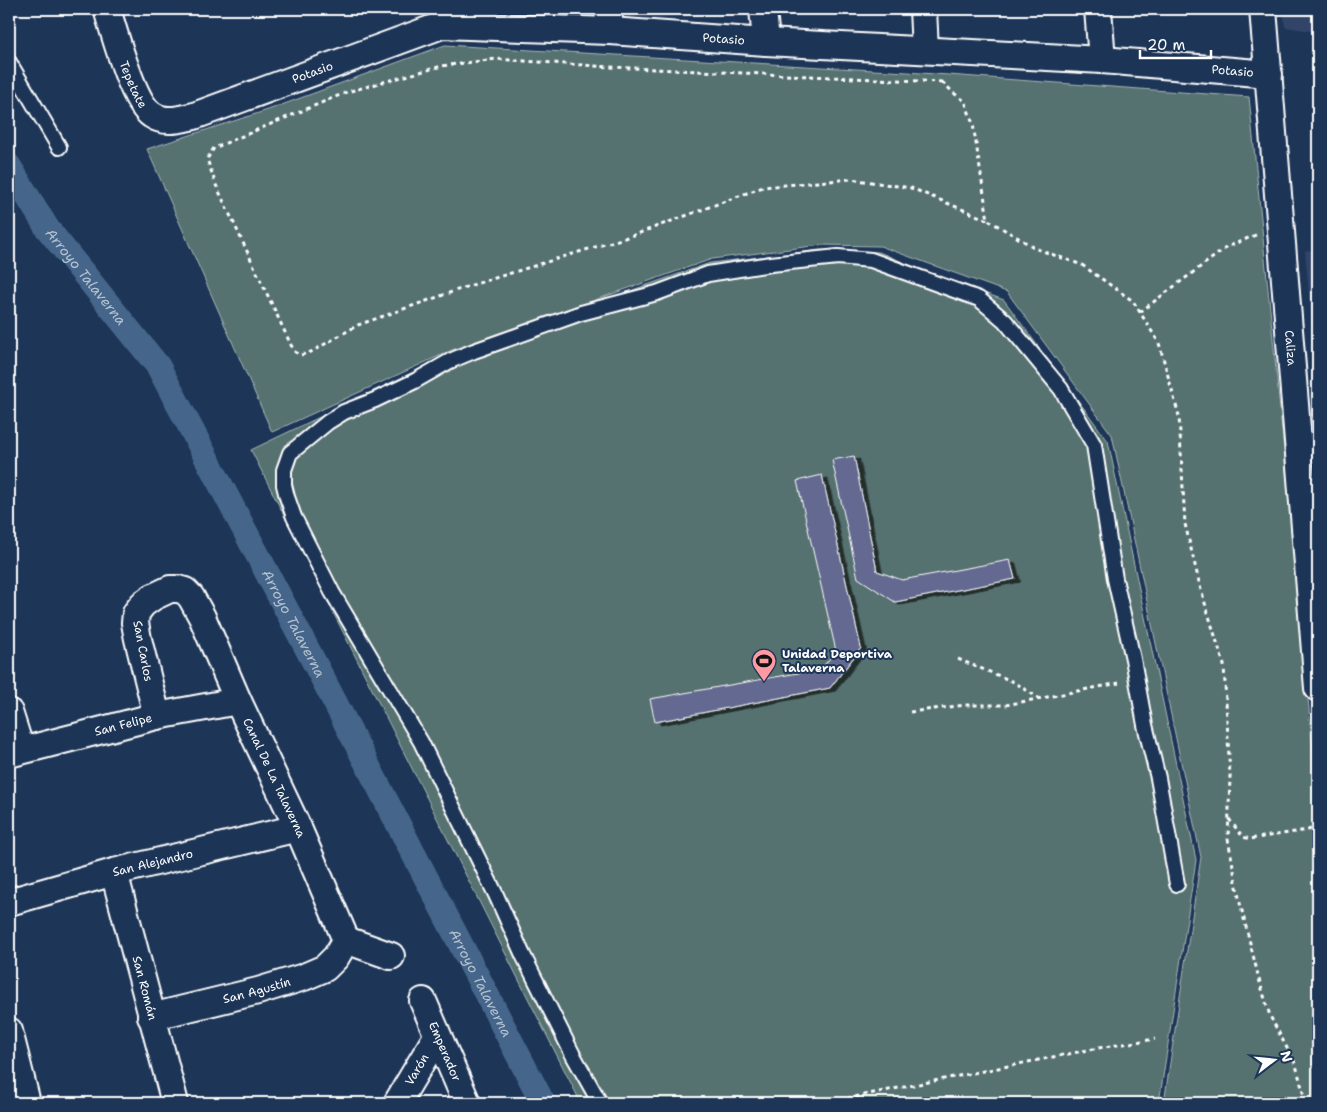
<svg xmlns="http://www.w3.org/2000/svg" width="1327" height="1112" font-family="'Shantell Sans',sans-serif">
	<defs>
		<filter id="shadow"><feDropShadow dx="5.5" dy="3" stdDeviation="0" flood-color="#0009"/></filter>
	</defs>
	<rect width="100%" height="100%" fill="#1d3557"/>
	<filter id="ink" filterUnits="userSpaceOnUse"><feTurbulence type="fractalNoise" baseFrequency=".02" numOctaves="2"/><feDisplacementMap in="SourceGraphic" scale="10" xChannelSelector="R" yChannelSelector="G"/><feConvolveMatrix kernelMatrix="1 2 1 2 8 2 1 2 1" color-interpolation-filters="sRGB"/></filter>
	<g filter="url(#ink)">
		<path fill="#324568" d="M1283 9H1318V32L1285 27Z
			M1318 249V391L1305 251Z"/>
		<path fill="#54716f" stroke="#aab8b7" d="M445 45 907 72 1249 97 1299 601 1318 806V1103H1164L1201 857 1112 435 1007 292 880 246 820 245 712 259 452 350 272 432 147 149 268 110Z
			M820 250 879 252 931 274 1004 300 1108 441 1196 860 1159 1103H581L251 450 455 352 710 263Z"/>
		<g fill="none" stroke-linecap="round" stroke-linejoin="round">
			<path stroke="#44668a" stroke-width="25" id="s1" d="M9 166 47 228 158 366 313 660 543 1103"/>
		</g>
		<path fill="#636990" stroke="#fff" filter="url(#shadow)" d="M854 456 877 571 902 580 1010 560 1015 579 895 602 858 578 832 460Z
			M822 475 861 648 830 688 655 722 650 699 821 669 836 651 797 481Z"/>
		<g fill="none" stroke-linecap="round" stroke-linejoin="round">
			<defs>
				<path id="service" d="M9 62 59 147
					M600 1103 573 1055 523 955 496 895 421 742 332 592 294 517 287 497 284 485V470L290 453 328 422 344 412 375 400 415 381 450 361 474 351 581 313 657 293 708 274 771 264 838 257 871 260 979 299 1005 321 1061 389 1094 445 1115 579 1133 659 1145 725 1158 778 1177 884"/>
				<g id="minor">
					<path id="s2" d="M107 9C114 32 133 103 152 115 165 124 180 119 194 116L442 25 610 31 766 42 1102 60 1269 74"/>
					<path d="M608 9 610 31"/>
					<path d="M763 9 766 42"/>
					<path d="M923 9 925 50"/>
					<path d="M1098 9 1102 60"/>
					<path id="s3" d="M1263 9 1318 688"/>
					<path d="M9 712 21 750"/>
					<path id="s4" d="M157 716 138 639 135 623 136 613 143 604 153 597 170 589H178L185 591 191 597 202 617 238 701 298 828 346 940"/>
					<path id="s5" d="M9 754 157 716 238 701"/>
					<path id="s6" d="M114 872 175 1103"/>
					<path id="s7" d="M9 902 114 872 298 828"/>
					<path d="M346 940 391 956"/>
					<path id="s8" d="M423 1001 467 1103"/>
					<path id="s9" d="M151 1017 258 991 304 977 325 968 336 957 346 940"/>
					<path d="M9 1031 27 1103"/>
					<path id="s10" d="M397 1103 437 1036"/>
				</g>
			</defs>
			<use href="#service" stroke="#fff" stroke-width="18"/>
			<use href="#minor" stroke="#fff" stroke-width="30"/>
			<path stroke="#fff" stroke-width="3" stroke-dasharray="4 4" stroke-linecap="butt" d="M942 82 610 67 496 59 442 66 347 92 214 148 207 159 216 185 291 345 295 352 301 355 311 352 358 325 469 286 634 235 763 187 851 179 911 188 988 220
				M942 82 955 94 965 101 973 124 988 220 1037 249 1082 265 1133 301 1159 343 1179 416 1185 524 1201 590 1224 665 1230 776 1228 839 1240 903 1259 979 1270 1016 1296 1065 1306 1103
				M1140 312 1227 247 1258 234
				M958 659 1014 682 1040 699
				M910 712 965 705H1006L1119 683
				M1229 819 1243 837 1250 839 1308 830 1318 826
				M824 1103 1098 1048 1155 1039"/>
			<use href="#service" stroke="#1d3557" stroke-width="14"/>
			<use href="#minor" stroke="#1d3557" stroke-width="26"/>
		</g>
	</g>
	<defs>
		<symbol id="stadium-pin" viewBox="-11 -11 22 30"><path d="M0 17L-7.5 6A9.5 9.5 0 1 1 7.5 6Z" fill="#ff9aa2" stroke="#1d3557"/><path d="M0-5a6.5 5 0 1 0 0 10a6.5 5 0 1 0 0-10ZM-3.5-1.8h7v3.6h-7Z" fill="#111"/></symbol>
	</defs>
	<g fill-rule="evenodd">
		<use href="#stadium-pin" x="750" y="647" width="28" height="38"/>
	</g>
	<g text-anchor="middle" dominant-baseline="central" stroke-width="4" stroke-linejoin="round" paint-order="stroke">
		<g font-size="12" fill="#fff" stroke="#1d3557">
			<text stroke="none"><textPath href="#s2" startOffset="706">Potasio</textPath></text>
			<text stroke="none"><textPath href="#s2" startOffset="1216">Potasio</textPath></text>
			<text stroke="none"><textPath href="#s2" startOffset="286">Potasio</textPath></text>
			<text stroke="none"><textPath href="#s2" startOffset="80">Tepetate</textPath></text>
			<text stroke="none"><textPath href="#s3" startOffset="340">Caliza</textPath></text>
			<text transform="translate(143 651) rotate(79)">San Carlos</text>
			<text stroke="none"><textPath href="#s5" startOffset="118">San Felipe</textPath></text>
			<text stroke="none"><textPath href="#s4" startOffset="371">Canal De La Talaverna</textPath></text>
			<text stroke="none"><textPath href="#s7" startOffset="149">San Alejandro</textPath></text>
			<text stroke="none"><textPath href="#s6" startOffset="120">San Román</textPath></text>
			<text stroke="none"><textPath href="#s9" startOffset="109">San Agustín</textPath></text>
			<text stroke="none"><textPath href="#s8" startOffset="55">Emperador</textPath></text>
			<text stroke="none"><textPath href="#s10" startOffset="39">Varón</textPath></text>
		</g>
		<g font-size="12" font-weight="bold" fill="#fff" stroke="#1d3557" text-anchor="start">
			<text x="782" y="654">Unidad Deportiva<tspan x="782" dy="14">Talaverna</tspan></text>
		</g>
		<g font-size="14" font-style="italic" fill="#b4c2d0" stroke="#1d3557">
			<text stroke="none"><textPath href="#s1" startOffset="135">Arroyo Talaverna</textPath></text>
			<text stroke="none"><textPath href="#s1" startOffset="541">Arroyo Talaverna</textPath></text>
			<text stroke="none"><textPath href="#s1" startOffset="946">Arroyo Talaverna</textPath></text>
		</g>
	</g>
	<rect width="1327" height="1112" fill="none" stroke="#1d3557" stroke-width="30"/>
	<rect x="15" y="15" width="1297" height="1082" fill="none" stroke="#fff" stroke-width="2" filter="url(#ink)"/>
	<g transform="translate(1274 1060) rotate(74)" stroke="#1d3557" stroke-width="4" paint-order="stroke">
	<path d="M0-4L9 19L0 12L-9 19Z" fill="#ffffff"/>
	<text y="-8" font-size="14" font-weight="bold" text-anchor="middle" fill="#ffffff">N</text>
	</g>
	<path d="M1140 50v8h71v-8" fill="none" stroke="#ffffff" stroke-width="2.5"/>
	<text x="1147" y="50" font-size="15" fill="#ffffff" stroke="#1d3557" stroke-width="4" paint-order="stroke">20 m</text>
</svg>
